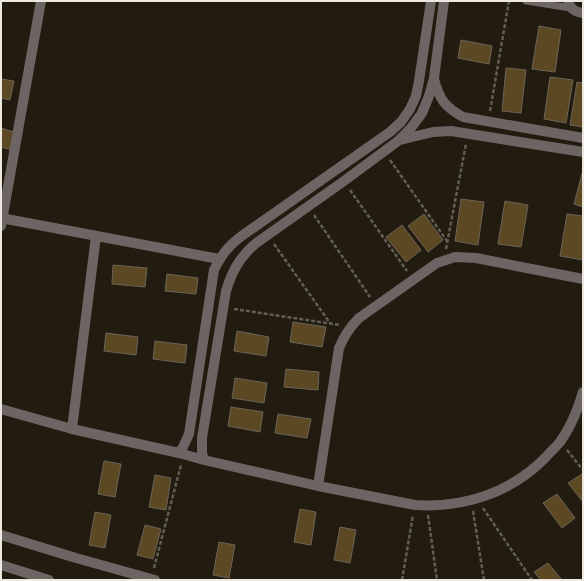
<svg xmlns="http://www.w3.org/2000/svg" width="584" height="581" font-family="'Work Sans',sans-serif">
	<rect width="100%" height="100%" fill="#211b10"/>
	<path fill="#5c4823" stroke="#6c6458" d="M539 26 561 30 555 72 532 69Z
		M461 40 492 46 489 64 458 58Z
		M506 68 526 70 521 113 502 111Z
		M550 77 573 80 566 123 544 119Z
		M1 79 14 81 10 100 1 98Z
		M577 82 583 83V127L570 125Z
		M1 128 17 133 12 150 1 147Z
		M583 170V207L574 204Z
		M461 199 484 202 478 245 455 241Z
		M505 201 528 205 521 247 498 244Z
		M424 214 443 240 428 252 408 226Z
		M567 214 583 216V260L560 256Z
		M402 225 421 250 406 262 386 237Z
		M113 265 147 268 145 287 112 284Z
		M167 274 198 278 196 294 165 291Z
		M293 322 326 327 322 347 290 342Z
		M237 331 269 337 266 356 234 351Z
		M106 333 138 337 136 355 104 351Z
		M155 341 187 345 185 363 153 359Z
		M286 369 319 372 318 390 284 387Z
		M235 378 267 383 264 403 232 398Z
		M231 407 263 412 260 432 228 426Z
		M278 414 311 419 307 438 275 433Z
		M104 461 121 464 115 497 98 494Z
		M582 474 583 475V502L568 483Z
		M155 475 171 478 166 510 149 507Z
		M557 494 575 518 562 528 543 503Z
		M300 509 316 512 311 545 294 542Z
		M95 512 111 515 105 548 89 545Z
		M145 525 161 529 153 559 137 555Z
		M340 527 356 530 350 563 334 560Z
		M219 542 235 545 229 578 213 575Z
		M548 563 562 580H541L534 572Z"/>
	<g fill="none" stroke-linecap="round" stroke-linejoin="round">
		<path stroke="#635e53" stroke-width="2.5" stroke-dasharray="4 2" stroke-linecap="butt" d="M490 111 509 1
			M390 160 447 241
			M350 190 407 271
			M314 215 370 297
			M274 244 330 323
			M446 249 466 144
			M234 309 340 325
			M567 450 583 470
			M483 508 532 580
			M473 511 484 580
			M428 515 437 580
			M154 568 181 465
			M402 580 413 515"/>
		<path stroke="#6c6563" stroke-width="7" d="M526 1 571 8"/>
		<path stroke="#6c6563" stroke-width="10" d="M568 1C570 9 575 12 583 13
			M434 79C439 99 445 107 463 117L583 138
			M400 140 433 132 451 131 583 152
			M1 218 219 259
			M1 226 41 1
			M1 409 72 429 179 453 204 460 318 486 415 505C464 508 511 493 546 457 550 452 556 447 560 442 571 427 578 409 583 392
			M72 429 96 236
			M179 453 183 447 189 434 214 270C222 254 228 246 243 235L390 132 401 122 410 109 416 96 419 81 431 1
			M204 460 202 453V438L226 291C232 271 240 257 255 244L344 181 398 141 411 128 422 113 429 96 434 78 444 1
			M318 486 339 348C344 336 350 327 359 318L437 263 455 257 476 258 583 279
			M1 535 76 558 155 580"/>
		<path stroke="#6c6563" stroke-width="10" d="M1 565 49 580"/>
	</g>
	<rect width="584" height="581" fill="none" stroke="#ede9e1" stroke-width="4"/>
</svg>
